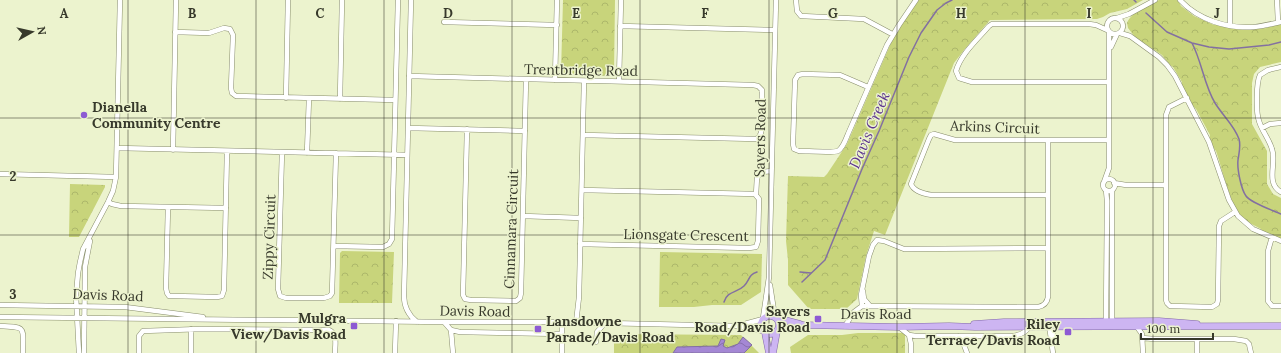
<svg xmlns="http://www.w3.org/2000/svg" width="1281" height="353" font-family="Lora,serif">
	<defs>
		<pattern id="forest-crowns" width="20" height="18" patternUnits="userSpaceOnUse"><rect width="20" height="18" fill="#c8d47b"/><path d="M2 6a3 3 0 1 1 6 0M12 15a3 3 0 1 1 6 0" fill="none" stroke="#acb76a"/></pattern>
		<pattern id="water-waves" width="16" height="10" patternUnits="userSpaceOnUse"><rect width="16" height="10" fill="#a487d4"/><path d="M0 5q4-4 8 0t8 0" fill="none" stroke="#866fac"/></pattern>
	</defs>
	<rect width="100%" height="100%" fill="#ecf3ce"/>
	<path fill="url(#forest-crowns)" d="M563 0H615L614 73 611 76 564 74 561 72Z
		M919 0H1143L1127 9 1110 13 1103 17 1097 19 990 20 964 50 954 63 885 235 874 231 866 256 857 299 846 309H809L788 285V260L786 241 788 176 824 177 827 174 847 144 891 43 903 22Z
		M1159 0H1178L1181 6 1194 16 1214 25 1217 24 1240 29 1243 30 1267 28 1270 26 1281 23V62L1260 67 1254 74 1252 83V124L1267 151V184L1273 194 1281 198V239L1262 231 1261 229C1255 226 1248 222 1242 218 1232 210 1221 165 1216 151 1213 147 1209 140 1210 135L1196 109 1193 106 1182 85V82L1173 67 1170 65 1162 55 1135 37 1128 28 1127 23C1132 11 1148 6 1159 0Z
		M70 184 105 185V187L79 237H69Z
		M342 251 394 252 392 303H339L340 253Z
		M660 252 762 254 761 292 741 305H712L694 307H659Z
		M858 333H905V353H791L790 347 808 335H842Z
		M614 334 741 335 759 353H614Z"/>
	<path fill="url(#water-waves)" stroke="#8370a1" d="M743 337 752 345 744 353H673L677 347 718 346 721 339 725 340 723 346 727 348 738 344Z"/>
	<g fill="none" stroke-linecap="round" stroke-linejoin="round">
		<path stroke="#8370a1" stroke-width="1.5" d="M1134 0 1136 2
			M1146 13 1167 32 1192 43 1209 47 1229 49 1269 45 1281 42
			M1192 43C1202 62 1204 85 1215 103 1223 116 1234 125 1239 139 1241 146 1239 153 1238 160 1237 169 1241 189 1246 196 1251 203 1272 210 1281 214
			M800 272 811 273
			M802 282 825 260 862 169 879 131 909 57 921 33 937 10 946 3 952 0
			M724 302C727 291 737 293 744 286 750 280 748 275 757 272"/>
		<defs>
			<path id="minor" d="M411 0 404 296C404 307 408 315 417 322
				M796 0 797 11 801 16 864 19 892 34
				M1180 0C1198 20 1228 29 1254 27 1263 26 1272 24 1281 22
				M1277 0 1278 22
				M1107 26a8 8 0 1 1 16 0a8 8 0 1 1-16 0Z
				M1117 18 1129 14 1155 0
				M444 22 557 25
				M620 26 775 30
				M1230 26V0
				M1107 30 1096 25 1089 24H992L989 26C977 40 961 54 956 71L959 78 972 82H1109
				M175 32 209 33 224 28 230 29 233 35 231 88 232 93 236 96 395 100
				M1120 33 1130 36 1159 57 1167 65 1175 76 1209 142 1229 200 1238 216 1253 229 1281 241
				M1111 47 1117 34
				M1281 67 1268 70 1260 75C1256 83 1256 113 1259 121 1262 131 1269 139 1272 149 1277 163 1265 183 1281 192
				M409 76 753 85 758 86 762 90 761 133 759 137 756 139 583 135
				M555 80 557 0
				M619 81 621 0
				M868 87 840 75 803 74 798 75 795 80 793 144 794 149 799 151C807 151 832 153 838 151 843 148 846 139 848 134L887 45 899 25 916 0
				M286 98 288 0
				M1187 98 1169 107 1166 115V300L1167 303 1170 306 1212 307 1217 304 1218 300 1219 226 1221 221 1235 212
				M340 99 342 0
				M408 128 525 131
				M1262 128 1270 124 1281 123
				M467 129 463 295 465 299 471 300 516 301 520 298 521 293 526 79
				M117 148 407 155
				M173 150 176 0
				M282 152 278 289 280 296 286 298H324L330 296 332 293 336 153
				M307 153 309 98
				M0 174 116 177
				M1103 185a6 6 0 1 1 12 0a6 6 0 1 1-12 0Z
				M1104 182 1109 168V32
				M1114 183 1126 185H1166
				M1106 190 1107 201 1106 324
				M756 195 757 177 763 172 771 171
				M1048 195H932C925 194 914 192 911 184L929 139 931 135 934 134 955 140H1109
				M108 202 112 204 121 206 226 208
				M168 207 166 288 167 293 169 296H173L217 297 222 296 224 290 227 151
				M523 216 581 218
				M1272 237 1268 251V301L1272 306H1281
				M580 244 749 248 756 247 758 241 759 199 755 194 582 190
				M334 246 383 247 389 244 392 239 398 0
				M770 285 775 317
				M863 291 864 299 870 306
				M0 305 125 307 203 317
				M862 306 861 295 869 256 873 245 877 240 884 241 904 249 1048 248
				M0 317 444 322H562L736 326 763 331
				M763 318 769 277 776 0
				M444 322 451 330 453 353
				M562 322V353
				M576 323 579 297 584 81
				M1112 323V191
				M1049 325 1053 353
				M0 326C27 327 23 327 23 353
				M737 326 763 319
				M845 326 854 312 862 306 1038 307C1044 306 1047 303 1048 297V140
				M899 327 909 335 916 336H1013C1019 335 1027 332 1029 326
				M1137 327 1142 334 1143 353
				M451 330 460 332 562 334
				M909 335 911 344V353
				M958 336 964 345 967 353
				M1142 338 1154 339H1234L1246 341 1249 344 1251 353
				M1197 339V353
				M1053 340V324
				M596 342 597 332 604 324
				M79 353 76 296 78 273 80 262 83 249 108 202 113 191 116 177 120 0
				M84 353 85 267 90 241
				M139 353V336L143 331 201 329 329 330C338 334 335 345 335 353
				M191 353V329
				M395 353 396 321"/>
			<path id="major" d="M761 325a9 9 0 1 1 18 0a9 9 0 1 1-18 0Z
				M777 318 800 324
				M974 324 1004 322 1159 321 1197 324
				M778 330 803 325 899 327 949 326 975 327 1281 326
				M765 333 769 353
				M773 353 777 331"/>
		</defs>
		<use href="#minor" stroke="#888d6c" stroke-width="5.5"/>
		<use href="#major" stroke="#8269a7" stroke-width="7"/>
		<use href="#minor" stroke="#fff" stroke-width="4.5"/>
		<use href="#major" stroke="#cdb5f2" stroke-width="6"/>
	</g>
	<path fill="none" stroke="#37392b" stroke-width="1" stroke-opacity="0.55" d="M128 0V353M256 0V353M384 0V353M512 0V353M640 0V353M769 0V353M897 0V353M1025 0V353M1153 0V353M0 118H1281M0 235H1281"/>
	<g fill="#8d5ad3" stroke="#ecf3ce" stroke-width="1.5">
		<circle cx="84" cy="115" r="4"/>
		<rect x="814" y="315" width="8" height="8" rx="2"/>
		<rect x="350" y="322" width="8" height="8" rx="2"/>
		<rect x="534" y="325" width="8" height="8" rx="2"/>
		<rect x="1064" y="328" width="8" height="8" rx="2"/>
	</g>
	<g text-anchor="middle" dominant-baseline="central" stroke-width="3" stroke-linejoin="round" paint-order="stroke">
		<g font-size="14" fill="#37392b" stroke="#ecf3ce">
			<text transform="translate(581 70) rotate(1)">Trentbridge Road</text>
			<text transform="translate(995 127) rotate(2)">Arkins Circuit</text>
			<text transform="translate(760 138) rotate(-89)">Sayers Road</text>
			<text transform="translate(511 229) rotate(-88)">Cinnamara Circuit</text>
			<text transform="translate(686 235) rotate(1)">Lionsgate Crescent</text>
			<text transform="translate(269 237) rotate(-88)">Zippy Circuit</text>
			<text transform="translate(108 295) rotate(2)">Davis Road</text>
			<text transform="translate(475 311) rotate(1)">Davis Road</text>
			<text x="876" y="314">Davis Road</text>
		</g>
		<g font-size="14" font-weight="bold" fill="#37392b" stroke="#ecf3ce" text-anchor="end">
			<text x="92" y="107" text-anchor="start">Dianella<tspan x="92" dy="16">Community Centre</tspan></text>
			<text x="810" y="311">Sayers<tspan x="810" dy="16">Road/Davis Road</tspan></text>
			<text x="346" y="318">Mulgra<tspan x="346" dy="16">View/Davis Road</tspan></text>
			<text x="546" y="321" text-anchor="start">Lansdowne<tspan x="546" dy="16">Parade/Davis Road</tspan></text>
			<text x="1060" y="324">Riley<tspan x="1060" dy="16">Terrace/Davis Road</tspan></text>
		</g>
		<g font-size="15" font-style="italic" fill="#5c348f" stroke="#ecf3ce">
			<text transform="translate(869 130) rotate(-67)">Davis Creek</text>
		</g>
	</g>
	<g font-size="13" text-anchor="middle" font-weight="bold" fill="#37392b" stroke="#ecf3ce" stroke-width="3" stroke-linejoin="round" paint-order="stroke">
		<text x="64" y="18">A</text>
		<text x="192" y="18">B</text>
		<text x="320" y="18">C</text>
		<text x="448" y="18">D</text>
		<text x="576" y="18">E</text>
		<text x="705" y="18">F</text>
		<text x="833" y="18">G</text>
		<text x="961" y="18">H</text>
		<text x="1089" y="18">I</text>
		<text x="1217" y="18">J</text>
		<text x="13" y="181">2</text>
		<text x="13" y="299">3</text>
	</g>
	<g transform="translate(32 32) rotate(82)" stroke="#ecf3ce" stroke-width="3" paint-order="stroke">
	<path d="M0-3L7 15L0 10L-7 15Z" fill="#37392b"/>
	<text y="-6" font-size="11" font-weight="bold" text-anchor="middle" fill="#37392b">N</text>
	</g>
	<path d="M1141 333v6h72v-6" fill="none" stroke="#37392b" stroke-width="2"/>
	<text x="1147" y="333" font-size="12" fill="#37392b" stroke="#ecf3ce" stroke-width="3" paint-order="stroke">100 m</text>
</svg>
